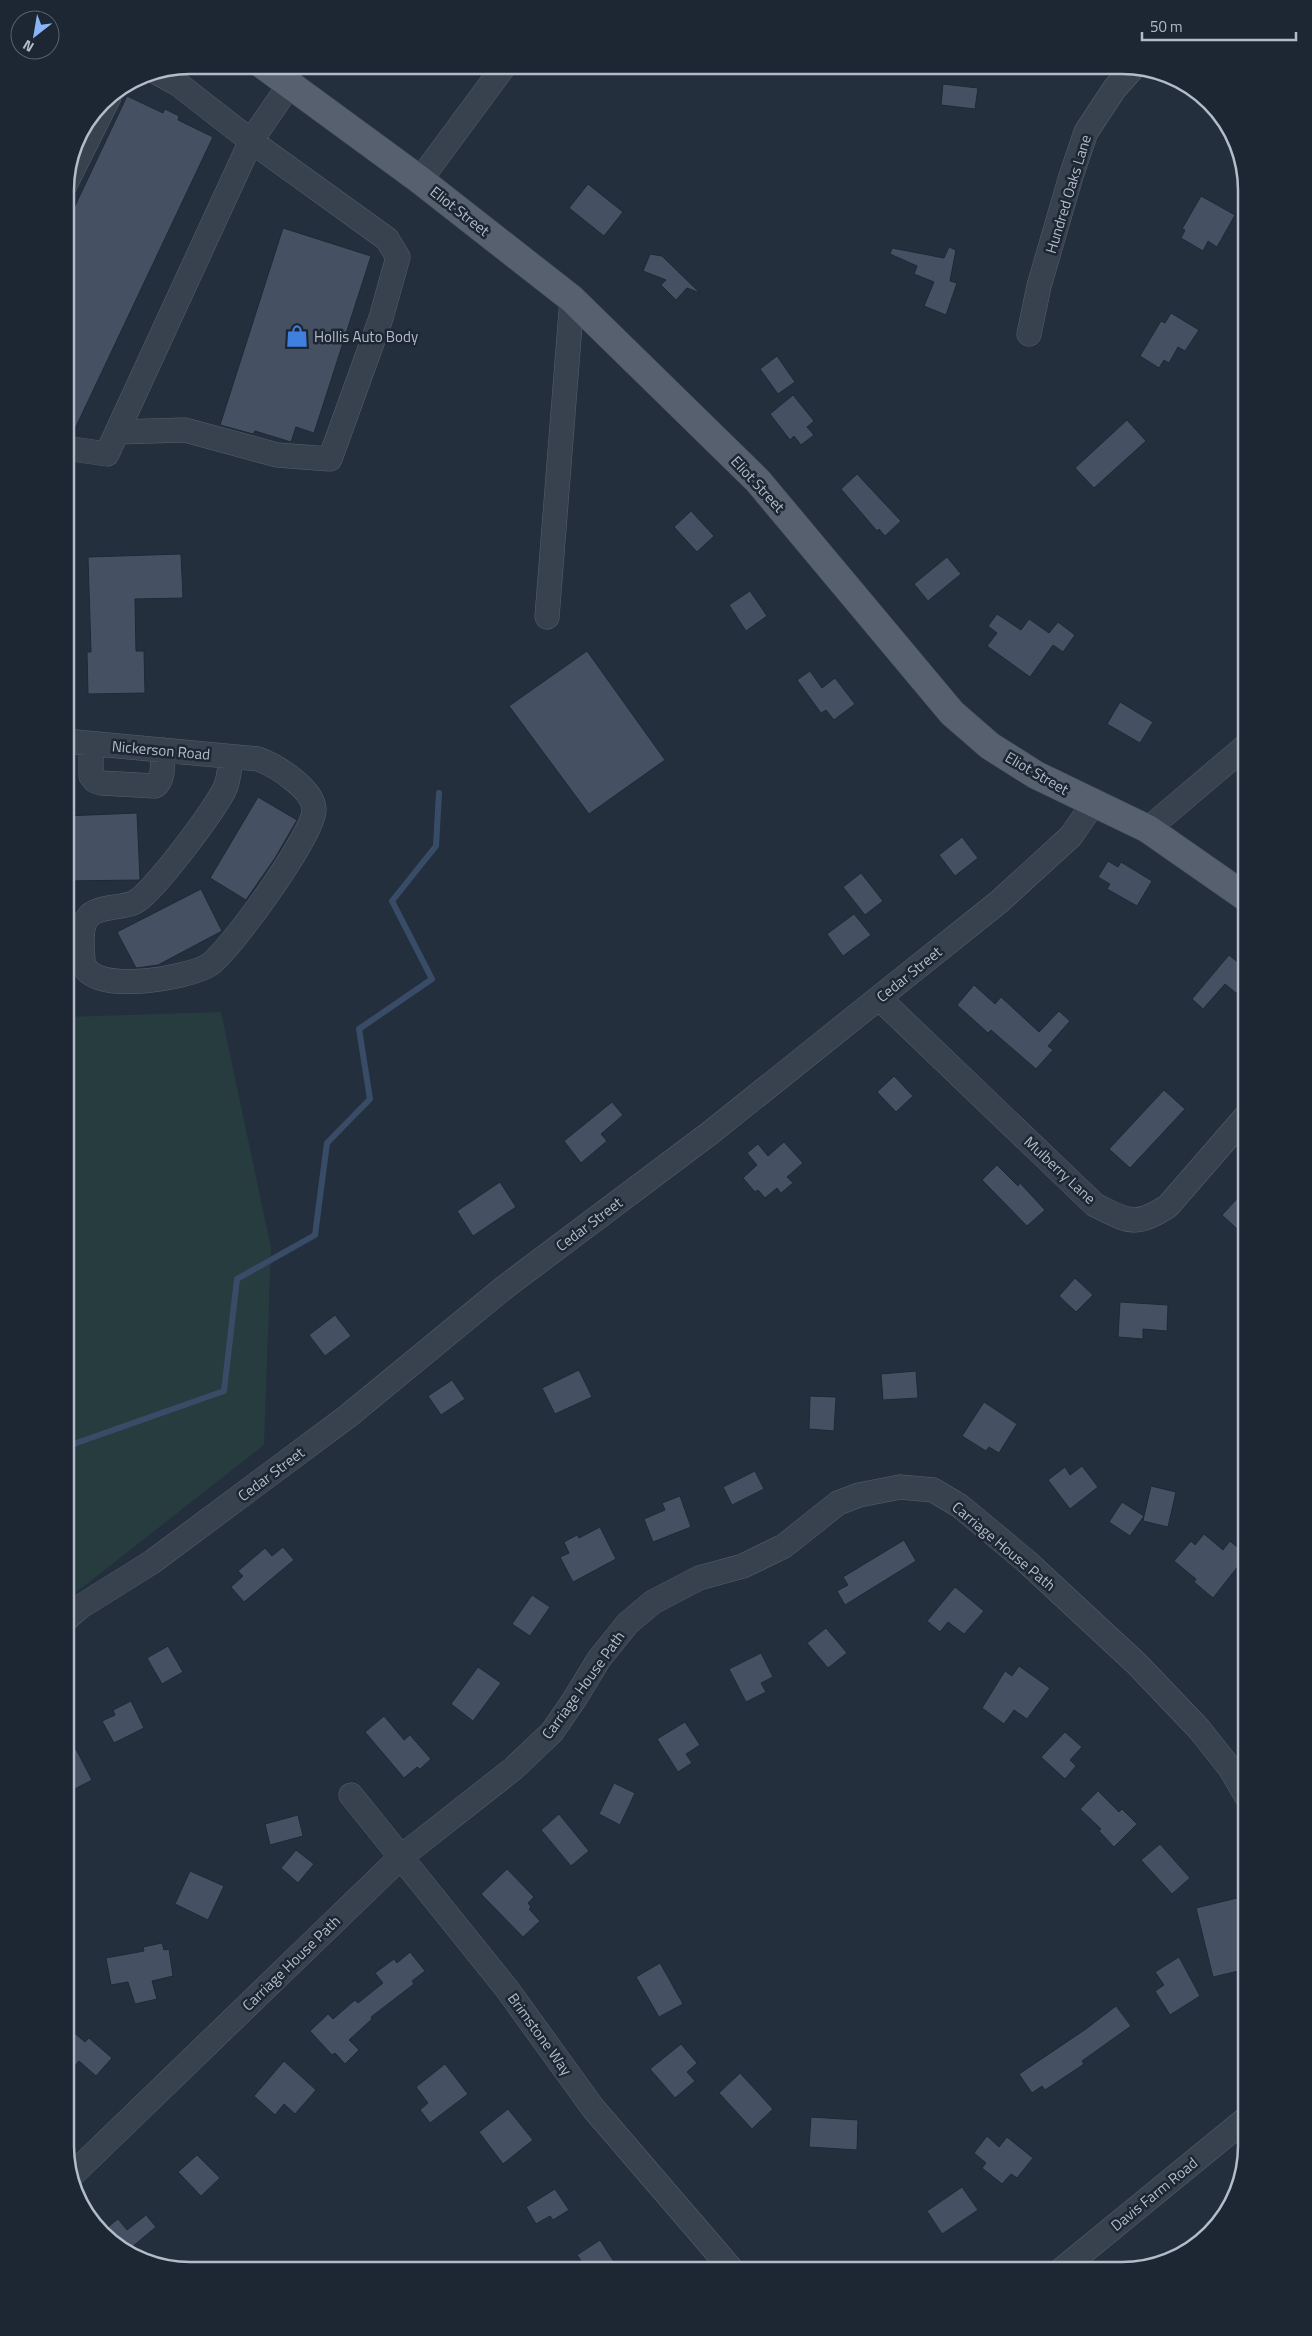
<svg xmlns="http://www.w3.org/2000/svg" width="1312" height="2336" font-family="'Titillium Web',sans-serif">
	<rect width="100%" height="100%" fill="#242f3e"/>
	<path fill="#263c3f" d="M221 1012 271 1248 264 1445 65 1601V1017Z"/>
	<g fill="none" stroke-linecap="round" stroke-linejoin="round">
		<path stroke="#394c67" stroke-width="6" d="M65 1447 224 1391 237 1279 315 1235 327 1143 370 1099 359 1029 432 979 392 901 436 846 439 793"/>
	</g>
	<path fill="#455162" stroke="#1f2835" d="M943 84 978 88 975 109 941 105Z
		M127 96 163 113 165 109 179 116 178 120 213 137 72 435H65V227Z
		M588 184 623 212 604 236 569 208Z
		M1201 196 1235 215 1217 247 1208 241 1203 251 1181 238 1185 230 1182 229Z
		M283 228 371 256 314 433 296 427 291 442 255 431 253 434 220 425Z
		M949 247 956 250 950 281 957 283 946 315 924 306 934 282 914 274 917 266 890 254 892 248 944 258Z
		M650 254 662 256 700 293 687 288 676 300 661 285 666 280 643 271Z
		M1171 313 1199 330 1185 351 1178 347 1169 363 1164 360 1159 368 1140 356 1161 321 1165 323Z
		M777 356 795 382 778 394 760 369Z
		M793 395 814 421 807 427 814 435 801 445 794 436 790 440 770 414Z
		M1127 420 1146 441 1094 488 1075 468Z
		M857 474 901 521 885 536 879 529 877 531 841 489Z
		M691 511 714 536 697 552 674 527Z
		M181 554 183 598 135 599 136 651H144L145 693 88 694 87 652H91L88 557Z
		M947 557 961 574 928 601 914 584Z
		M750 591 767 616 746 631 729 605Z
		M997 614 1021 630 1029 619 1049 633 1058 622 1075 635 1063 652 1053 645 1030 677 987 646 997 633 988 626Z
		M587 651 665 760 589 814 509 706Z
		M810 671 822 688 835 678 855 704 834 720 826 710 821 713 797 680Z
		M1120 702 1153 722 1140 743 1107 724Z
		M258 797 297 820 275 858 246 900 210 878Z
		M137 813 140 880 65 881V816Z
		M962 837 978 858 955 876 939 855Z
		M1108 861 1118 867 1121 862 1152 881 1137 906 1107 889 1110 884 1098 877Z
		M861 873 883 901 865 915 843 887Z
		M201 889 222 931 158 965 136 968 117 932Z
		M854 914 871 935 843 956 827 934Z
		M1229 955 1247 970V1002L1225 984 1203 1009 1192 999Z
		M974 985 995 1004 1001 997 1039 1032 1059 1011 1070 1021 1048 1046 1053 1050 1036 1069 991 1030 988 1033 957 1005Z
		M894 1076 913 1096 896 1112 877 1092Z
		M1164 1090 1185 1109 1130 1168 1109 1149Z
		M612 1102 623 1115 601 1134 607 1141 581 1163 564 1141Z
		M784 1142 803 1163 787 1177 793 1183 781 1193 777 1188 765 1198 758 1190 755 1192 743 1178 757 1165 747 1153 758 1144 768 1156Z
		M997 1165 1018 1186 1020 1183 1045 1210 1027 1226 982 1180Z
		M500 1182 516 1207 473 1236 457 1211Z
		M1247 1188V1238L1222 1215Z
		M1075 1278 1093 1295 1076 1312 1059 1296Z
		M1120 1302 1168 1305 1167 1331 1143 1329V1339L1118 1337Z
		M335 1315 351 1336 325 1356 309 1335Z
		M579 1370 592 1397 555 1414 542 1388Z
		M916 1371 918 1398 883 1400 881 1374Z
		M452 1380 465 1399 441 1415 428 1396Z
		M810 1396 836 1397 834 1431 809 1429Z
		M984 1402 1017 1424 999 1453 989 1447 986 1451 962 1436Z
		M1082 1466 1098 1487 1070 1509 1048 1480 1065 1467 1070 1475Z
		M755 1471 764 1489 732 1505 723 1487Z
		M1151 1486 1176 1492 1168 1527 1143 1521 1144 1516 1130 1536 1109 1522 1122 1502 1144 1516Z
		M680 1496 691 1527 653 1542 644 1519 665 1510 662 1503Z
		M600 1527 616 1559 573 1582 560 1557 569 1553 564 1542 577 1535 579 1538Z
		M1204 1534 1223 1550 1230 1541 1247 1555 1213 1598 1194 1582 1196 1579 1174 1561 1191 1541 1195 1545Z
		M904 1540 916 1561 845 1605 837 1591 848 1585 843 1577Z
		M283 1547 294 1560 244 1602 231 1587 243 1576 238 1571 265 1548 272 1556Z
		M955 1587 984 1611 964 1634 948 1622 940 1632 927 1621Z
		M532 1595 550 1607 530 1636 512 1624Z
		M826 1628 847 1653 828 1668 807 1643Z
		M168 1646 183 1672 162 1684 147 1658Z
		M761 1653 773 1677 761 1683 766 1692 746 1702 729 1669Z
		M1019 1666 1050 1688 1027 1719 1014 1710 1004 1724 982 1708 1005 1671 1012 1676Z
		M478 1667 501 1683 473 1721 451 1704Z
		M131 1701 144 1728 114 1743 102 1721 115 1715 113 1710Z
		M384 1716 404 1740 410 1735 431 1759 420 1769 417 1767 404 1778 365 1732Z
		M685 1722 700 1745 686 1754 692 1763 678 1772 657 1739Z
		M65 1728 92 1780 65 1794Z
		M1065 1732 1082 1747 1070 1760 1076 1766 1065 1779 1041 1757Z
		M614 1783 635 1793 620 1825 599 1814Z
		M1098 1791 1119 1812 1122 1809 1137 1824 1114 1847 1099 1831 1101 1829 1080 1809Z
		M559 1814 589 1851 571 1866 541 1830Z
		M298 1815 303 1836 270 1845 265 1824Z
		M1160 1844 1190 1878 1172 1894 1141 1860Z
		M296 1850 314 1864 298 1883 281 1868Z
		M507 1869 534 1897 528 1903 531 1907 529 1909 540 1921 523 1937 481 1894Z
		M190 1871 224 1886 208 1920 175 1904Z
		M1237 1898 1247 1941V1969L1213 1977 1196 1908Z
		M162 1943 164 1950 169 1949 173 1976 152 1981 157 1999 135 2004 128 1982 111 1985 106 1958 144 1951 143 1947Z
		M410 1952 425 1971 412 1981 414 1984 371 2017 372 2019 349 2040 359 2050 345 2064 335 2053 332 2055 310 2031 328 2014 333 2019 355 2000 358 2003 383 1983 375 1973 394 1959 397 1963Z
		M1179 1957 1200 1996 1170 2015 1155 1991 1164 1985 1155 1972Z
		M660 1963 683 2004 659 2017 636 1977Z
		M1116 2006 1131 2026 1082 2061 1084 2064 1045 2090 1042 2086 1032 2093 1019 2074 1086 2029Z
		M65 2025 85 2042 89 2038 112 2058 96 2076 79 2061 65 2077Z
		M681 2044 697 2063 687 2072 695 2081 675 2098 650 2069Z
		M284 2061 316 2090 295 2114 284 2104 275 2115 254 2096Z
		M445 2064 468 2094 430 2123 420 2110 428 2103 416 2087Z
		M740 2073 773 2109 752 2129 719 2093Z
		M508 2109 533 2140 503 2164 479 2132Z
		M811 2117 858 2120 857 2150 809 2147Z
		M987 2136 999 2147 1007 2137 1033 2158 1017 2178 1011 2174 1002 2184 982 2168 986 2163 974 2153Z
		M197 2155 220 2178 201 2196 178 2172Z
		M962 2187 978 2210 942 2234 927 2211Z
		M555 2189 569 2210 553 2220 550 2216 536 2224 526 2207Z
		M146 2215 156 2227 126 2252 120 2250 104 2230 118 2219 127 2230Z
		M600 2240 620 2271H588L577 2255Z"/>
	<g fill="none" stroke-linecap="round" stroke-linejoin="round">
		<defs>
			<path id="minor" d="M156 72 178 84 251 141 290 84
				M420 180 505 65
				M65 185 109 97
				M1029 334 1039 286 1071 176 1086 132 1115 88 1134 67
				M65 448 107 454 117 432 251 141 387 239 398 257 381 318 330 459 277 455 185 430 117 432
				M547 617 572 299
				M65 741 258 759C275 765 314 789 314 810 314 834 231 950 209 965 189 978 85 997 83 960 82 949 80 925 89 916 101 905 122 909 135 902 153 893 218 806 226 786 229 777 230 767 231 757
				M91 744V776L95 781 101 783 155 786C165 779 162 762 163 750
				M1148 829 1247 745
				M879 998 1095 1205C1128 1221 1135 1228 1168 1206L1247 1115
				M65 1620 80 1607 152 1562 348 1416 505 1287 710 1133 1000 901 1071 836 1093 804
				M351 1795 507 1989 593 2108 733 2271
				M71 2176 401 1857 513 1769 552 1732 574 1700 599 1659 628 1623 653 1602 699 1578 743 1566 784 1546 838 1503 859 1495 900 1487 933 1490 960 1506 1026 1561 1137 1664 1199 1729 1230 1768 1247 1797
				M1060 2271 1247 2118"/>
			<path id="major" d="M263 65 420 180 572 299 758 481 952 713 990 746 1036 775 1148 829 1247 898"/>
		</defs>
		<use href="#minor" stroke="#565f6c" stroke-width="25"/>
		<use href="#major" stroke="#414a57" stroke-width="29"/>
		<use href="#minor" stroke="#38414e" stroke-width="24"/>
		<use href="#major" stroke="#56606e" stroke-width="28"/>
	</g>
	<defs>
		<symbol id="shop-bare" viewBox="-9 -9 18 18"><path d="M-5-2.5h2.3a2.7 3.5 0 0 1 5.4 0H5L5.5 6h-11ZM-1.5-2.5h3a1.5 2.3 0 0 0-3 0Z" fill="#3f7fe0" stroke="#1d2633" stroke-width="2.5" paint-order="stroke"/></symbol>
	</defs>
	<g fill-rule="evenodd">
		<use href="#shop-bare" x="281" y="320" width="32" height="32"/>
	</g>
	<g text-anchor="middle" dominant-baseline="central" stroke-width="5" stroke-linejoin="round" paint-order="stroke">
		<g font-size="15" fill="#b4bcc9" stroke="#1d2633">
			<text transform="translate(1068 194) rotate(-73)">Hundred Oaks Lane</text>
			<text transform="translate(460 211) rotate(38)">Eliot Street</text>
			<text transform="translate(758 484) rotate(47)">Eliot Street</text>
			<text transform="translate(161 750) rotate(5)">Nickerson Road</text>
			<text transform="translate(1037 773) rotate(30)">Eliot Street</text>
			<text transform="translate(909 974) rotate(-39)">Cedar Street</text>
			<text transform="translate(1060 1170) rotate(43)">Mulberry Lane</text>
			<text transform="translate(589 1224) rotate(-37)">Cedar Street</text>
			<text transform="translate(271 1474) rotate(-37)">Cedar Street</text>
			<text transform="translate(1004 1546) rotate(40)">Carriage House Path</text>
			<text transform="translate(583 1685) rotate(-54)">Carriage House Path</text>
			<text transform="translate(291 1963) rotate(-44)">Carriage House Path</text>
			<text transform="translate(540 2034) rotate(54)">Brimstone Way</text>
			<text transform="translate(1154 2194) rotate(-39)">Davis Farm Road</text>
		</g>
		<g font-size="15" fill="#b4bcc9" stroke="#1d2633" text-anchor="start">
			<text x="314" y="336">Hollis Auto Body</text>
		</g>
	</g>
	<path d="M0 0H1312V2336H0ZM190 74H1122A116 116 0 0 1 1238 190V2146A116 116 0 0 1 1122 2262H190A116 116 0 0 1 74 2146V190A116 116 0 0 1 190 74Z" fill="#1d2633" fill-rule="evenodd"/>
	<path fill="none" stroke="#b4bcc9" stroke-width="2.5" d="M190 74H1122A116 116 0 0 1 1238 190V2146A116 116 0 0 1 1122 2262H190A116 116 0 0 1 74 2146V190A116 116 0 0 1 190 74Z"/>
	<g transform="translate(35 35) rotate(211)"><circle r="24" fill="#1d2633" stroke="#59626f"/>
	<path d="M0-4L9 19L0 12L-9 19Z" fill="#8ab4f8"/>
	<text y="-8" font-size="14" font-weight="bold" text-anchor="middle" fill="#b4bcc9">N</text>
	</g>
	<path d="M1142 32v8h154v-8" fill="none" stroke="#b4bcc9" stroke-width="2.5"/>
	<text x="1150" y="32" font-size="15" fill="#b4bcc9" stroke="#1d2633" stroke-width="4" paint-order="stroke">50 m</text>
</svg>
